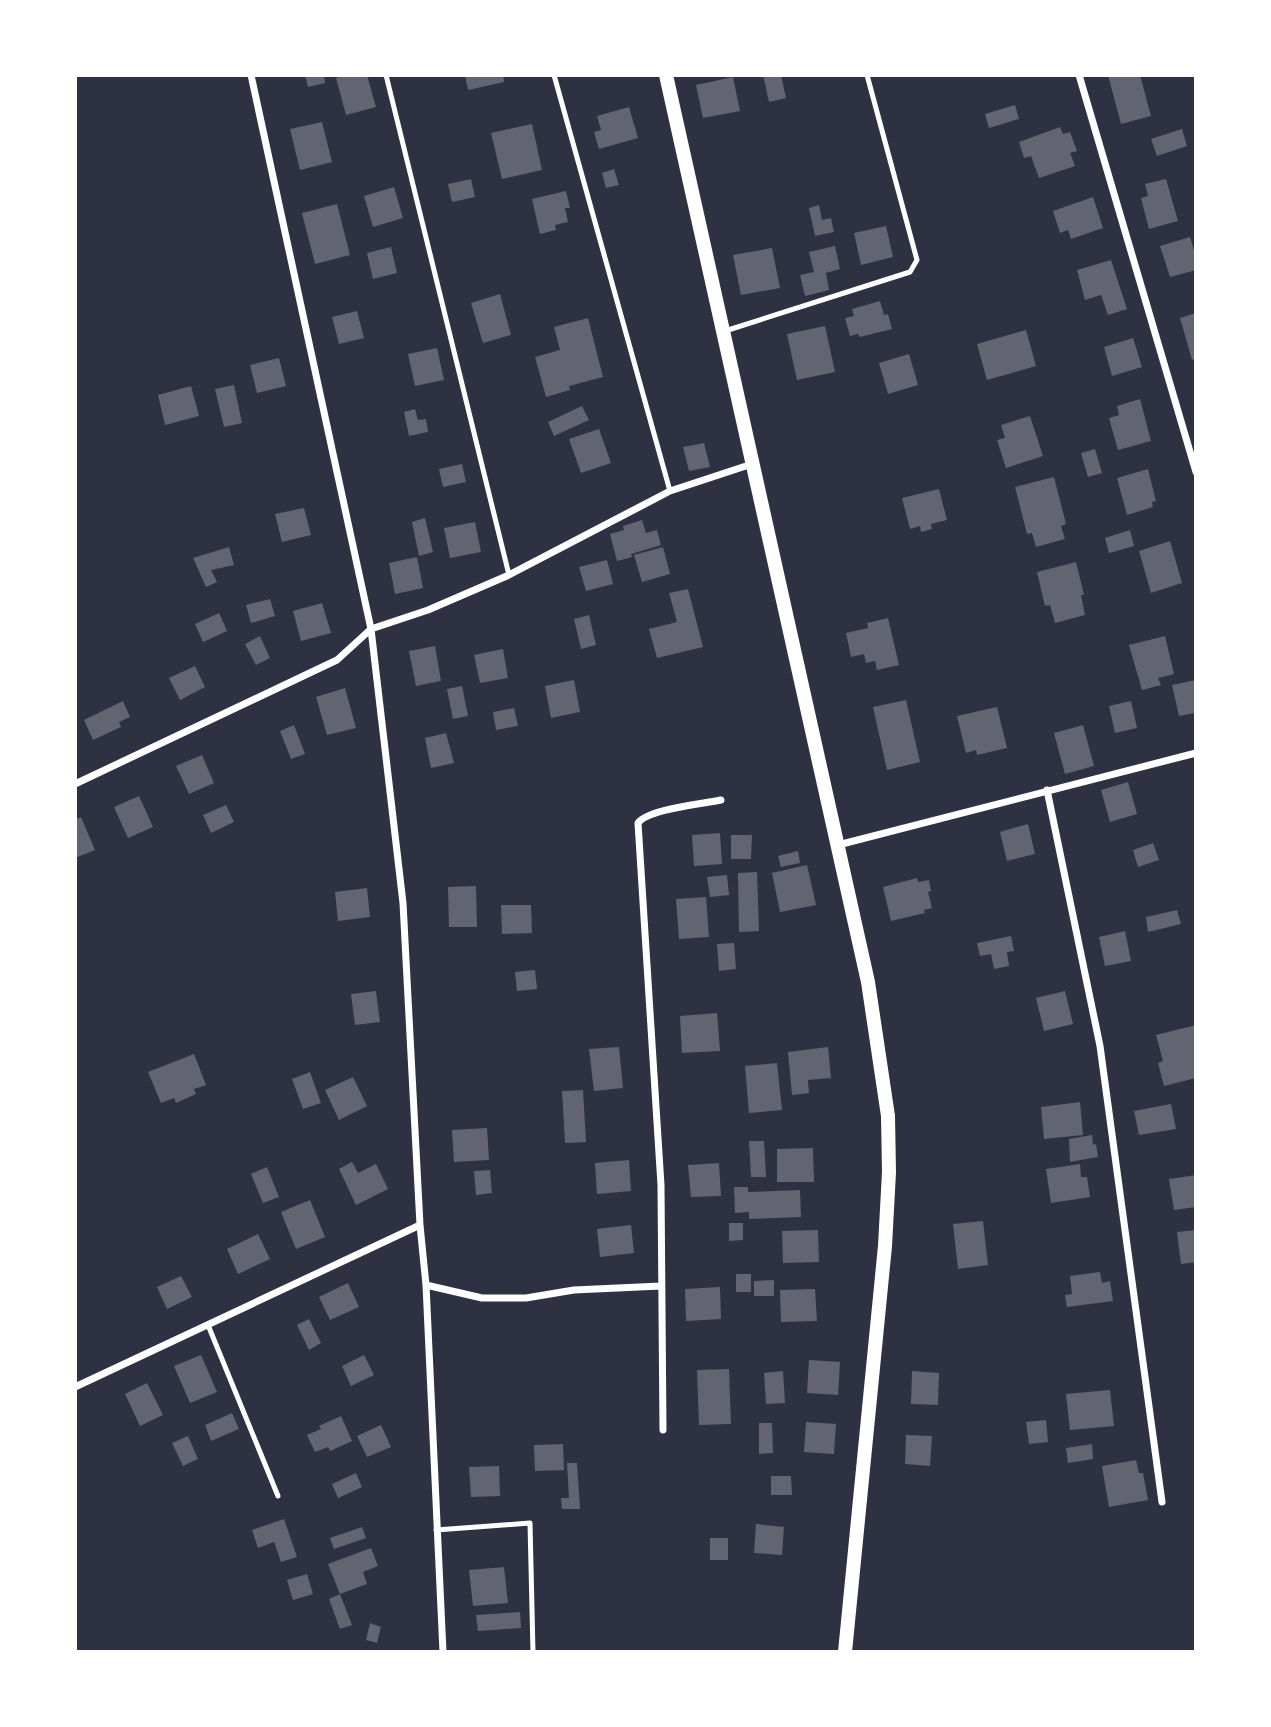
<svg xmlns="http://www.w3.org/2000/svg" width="1271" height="1727" font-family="Bitter,serif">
	<rect width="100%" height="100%" fill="#2d3142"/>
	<path fill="#626471" d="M305 75H324L325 83 308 87Z
		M344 75H367L376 107 346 115 336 78Z
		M465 75H503L504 82 468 90Z
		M763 75H781L786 98 769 102Z
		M1108 75H1140L1151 116 1121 124Z
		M733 77 740 111 703 118 696 85Z
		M1015 105 1019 119 989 128 985 114Z
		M629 107 638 138 599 149 594 132 601 130 597 116Z
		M322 122 332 162 300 170 290 129Z
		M532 124 542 170 502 179 491 133Z
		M1060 127 1063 134 1070 132 1077 151 1070 153 1075 166 1039 178 1031 156 1024 158 1019 142Z
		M1182 129 1187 146 1157 156 1151 139Z
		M614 169 619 185 606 188 602 173Z
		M471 179 475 197 452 202 448 184Z
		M1166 179 1178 221 1149 229 1141 198 1148 196 1145 184Z
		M394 187 403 218 373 227 364 196Z
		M566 191 570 208H565L568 222 555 225 556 230 540 234 532 199Z
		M1093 197 1103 228 1071 239 1068 230 1060 233 1053 211Z
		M337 204 350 255 315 264 302 213Z
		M819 205 822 220 831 218 834 232 815 236 809 208Z
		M886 226 893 257 861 265 854 233Z
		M1190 237 1196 257V270L1170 277 1160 246Z
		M835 246 840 269 826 273 829 290 805 296 800 275 814 272 809 252Z
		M391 247 397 273 373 279 367 253Z
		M772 248 780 288 741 295 733 255Z
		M1111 260 1127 309 1108 315 1101 295 1085 300 1077 270Z
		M500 294 511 335 483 343 471 303Z
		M880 301 884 315 888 314 892 329 860 337 858 334 850 336 845 318 854 316 852 309Z
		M357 311 364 338 339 344 332 317Z
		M1196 313V358L1192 360 1180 318Z
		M588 318 603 377 569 386 570 390 546 397 535 357 560 350 554 327Z
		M825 326 835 372 797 380 787 334Z
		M1026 330 1036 366 987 380 977 344Z
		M1133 338 1142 367 1112 376 1104 347Z
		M437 348 444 380 415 386 408 354Z
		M909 354 918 385 888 394 879 363Z
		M279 358 286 386 257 393 250 365Z
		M234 385 242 423 224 427 215 389Z
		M191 386 199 416 165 425 158 395Z
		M1140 399 1151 441 1118 450 1109 418 1119 415 1117 406Z
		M582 406 589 420 554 436 548 422Z
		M415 409 418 420 426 419 428 432 409 436 404 412Z
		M1030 416 1043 456 1006 468 997 440 1005 438 1001 425Z
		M599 429 611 463 581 473 569 439Z
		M704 443 710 467 689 471 683 447Z
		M1095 449 1102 473 1088 477 1081 453Z
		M462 464 466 482 443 487 439 469Z
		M1148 469 1156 501 1152 502 1153 507 1127 515 1117 478Z
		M1054 477 1066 524 1061 526 1065 539 1036 547 1032 533 1027 534 1015 487Z
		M939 489 947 520 931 524 932 529 921 532 920 526 910 529 902 498Z
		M304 508 311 535 282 542 275 514Z
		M425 518 433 552 419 556 412 522Z
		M642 520 646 533 657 530 661 545 631 554 632 557 617 561 610 534 624 530 623 526Z
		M475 522 481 552 450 558 444 528Z
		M1130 530 1134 546 1109 553 1105 538Z
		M1170 541 1182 583 1151 593 1139 551Z
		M229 547 234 565 211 570 217 582 206 587 193 558Z
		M663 547 670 574 642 582 634 555Z
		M417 557 423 588 395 594 389 563Z
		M607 560 613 584 586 591 579 567Z
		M1076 562 1084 595H1081L1085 615 1055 623 1050 605 1045 606 1037 572Z
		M688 589 703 647 657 658 649 629 677 622 669 593Z
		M270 599 275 616 251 623 246 605Z
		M322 603 331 633 301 641 293 611Z
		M219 613 227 631 203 642 195 624Z
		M589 615 596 645 581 649 574 619Z
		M888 618 899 665 877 670 875 661 866 663 864 654 851 657 846 633 868 628 867 623Z
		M260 636 270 658 256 665 245 644Z
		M1165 636 1174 674 1158 678 1161 685 1142 690 1129 645Z
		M435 646 441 681 416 686 409 651Z
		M503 649 508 678 480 683 474 655Z
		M195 666 205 687 180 700 169 678Z
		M574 680 580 712 551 718 545 686Z
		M1196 680 1195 713 1179 716 1172 685Z
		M462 686 468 716 453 719 447 689Z
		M345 688 356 728 327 735 316 697Z
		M906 700 920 762 887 770 873 707Z
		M123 701 130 717 119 722 121 727 93 740 84 720Z
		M1131 701 1137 728 1115 733 1109 706Z
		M997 707 1007 748 977 755 976 750 966 753 957 716Z
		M514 708 518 726 496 730 493 712Z
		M294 725 305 754 291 759 280 731Z
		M1083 725 1094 766 1065 774 1054 733Z
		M446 733 454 763 431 768 425 738Z
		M202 755 214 783 189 794 176 766Z
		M1128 782 1137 814 1110 822 1101 790Z
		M139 796 153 827 128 838 114 807Z
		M226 805 234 822 211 833 203 815Z
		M81 817 95 850 75 858V820Z
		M1028 824 1035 854 1007 861 1000 832Z
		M720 833 722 864 694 866 692 835Z
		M731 835H752L751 859H731Z
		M1153 843 1159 860 1138 867 1133 850Z
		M798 851 800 863 781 867 778 856Z
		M807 865 816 905 780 912 772 873Z
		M757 872 759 931 739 932 738 873Z
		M727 875 729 895 710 897 707 877Z
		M917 878 918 882 929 880 931 891 928 892 932 908 924 910 925 913 891 921 883 887Z
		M476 886 477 927H449L448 887Z
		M367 888 370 917 338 921 335 892Z
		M706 897 709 937 679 939 676 899Z
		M501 905H531L532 933 502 934Z
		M1177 910 1181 924 1148 932 1146 917Z
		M1125 931 1131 961 1105 966 1099 937Z
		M1011 936 1014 951 1007 952 1009 966 994 969 991 954 980 956 977 943Z
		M734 943 736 969 719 971 717 944Z
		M535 970 537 989 517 991 515 972Z
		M376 991 380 1022 355 1025 351 994Z
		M1065 991 1073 1024 1044 1031 1036 998Z
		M717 1013 720 1051 682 1053 680 1016Z
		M1196 1025V1078L1164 1086 1158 1063 1163 1061 1156 1035Z
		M619 1047 623 1088 594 1091 589 1049Z
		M828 1047 831 1078 808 1080 809 1093 792 1095 788 1052Z
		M194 1054 206 1085 194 1089 196 1094 176 1103 174 1098 161 1103 148 1072Z
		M777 1063 782 1110 749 1113 745 1066Z
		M310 1072 321 1103 303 1109 292 1079Z
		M353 1077 367 1106 339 1120 325 1090Z
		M583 1090 586 1142 565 1143 562 1091Z
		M1080 1102 1083 1135 1044 1139 1041 1107Z
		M1171 1104 1176 1129 1139 1135 1134 1111Z
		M487 1128 489 1160 454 1162 452 1130Z
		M1092 1135 1093 1145 1096 1144 1098 1157 1070 1162 1069 1139Z
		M749 1141H764L766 1177H751Z
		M813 1148 814 1182H777V1149Z
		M629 1160 631 1191 597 1194 595 1163Z
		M352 1162 358 1173 376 1164 388 1189 356 1205 339 1169Z
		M719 1163 721 1196 691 1197 688 1165Z
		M1080 1164 1081 1177H1087L1090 1197 1051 1203 1046 1169Z
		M267 1167 279 1197 263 1203 251 1174Z
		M490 1170 492 1193 476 1195 474 1171Z
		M1196 1175V1207L1174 1210 1169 1179Z
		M734 1187H748V1192L800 1190 801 1217 749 1219V1212L735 1213Z
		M310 1200 325 1237 296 1249 281 1212Z
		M983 1221 988 1265 958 1269 953 1224Z
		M729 1223H743V1240L729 1241Z
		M631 1225 634 1253 600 1257 597 1229Z
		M818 1230 819 1262 783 1263 782 1231Z
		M1196 1230V1262L1181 1264 1177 1232Z
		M258 1234 270 1259 238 1274 227 1249Z
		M1100 1272 1102 1283 1110 1281 1113 1301 1067 1307 1065 1295 1072 1294 1070 1276Z
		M736 1274H751V1292H736Z
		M181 1276 192 1297 167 1309 157 1287Z
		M774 1280V1296H754V1281Z
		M348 1283 359 1307 330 1320 319 1297Z
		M720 1287 721 1319 686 1321 685 1289Z
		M815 1289 817 1321 781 1322 780 1290Z
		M309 1319 321 1343 309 1350 297 1325Z
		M201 1355 217 1392 190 1403 174 1366Z
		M364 1355 374 1375 351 1386 342 1366Z
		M809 1360 840 1362 838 1395 807 1393Z
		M729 1369 731 1424 699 1425 697 1370Z
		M783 1371 785 1403 766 1404 764 1373Z
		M912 1371 939 1373 938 1405 911 1404Z
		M147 1383 163 1415 140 1426 125 1394Z
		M1110 1390 1114 1426 1070 1430 1066 1394Z
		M232 1413 239 1429 211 1441 205 1425Z
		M341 1416 352 1441 330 1451 328 1447 315 1452 307 1435 321 1429 319 1426Z
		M1046 1420 1048 1442 1029 1444 1026 1422Z
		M806 1422 836 1424 834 1454 804 1452Z
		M759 1423H772L773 1453 759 1454Z
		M381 1425 391 1447 367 1457 357 1436Z
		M906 1435 932 1436 930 1466 905 1464Z
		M188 1436 198 1459 183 1466 172 1443Z
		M563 1444 564 1470 535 1471 534 1445Z
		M1092 1444 1093 1459 1068 1463 1066 1448Z
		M1136 1460 1139 1473H1143L1148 1500 1109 1507 1102 1466Z
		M567 1463H577L580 1509H562L561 1498H569Z
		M499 1466 500 1496 471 1497 469 1467Z
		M356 1473 362 1487 338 1498 332 1484Z
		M771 1476H791L792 1495H771Z
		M284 1519 297 1557 281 1562 274 1542 258 1548 252 1530Z
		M756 1524 784 1527 782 1555 754 1553Z
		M362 1527 366 1538 334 1549 330 1538Z
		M710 1538H728V1560H710Z
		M371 1548 378 1566 363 1572 367 1584 340 1594 328 1564Z
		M504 1567 508 1603 473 1606 469 1570Z
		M307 1574 313 1594 293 1600 287 1580Z
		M340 1594 352 1625 340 1629 329 1599Z
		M520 1612 521 1628 478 1631 476 1615Z
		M370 1623 381 1627 377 1643 366 1640Z"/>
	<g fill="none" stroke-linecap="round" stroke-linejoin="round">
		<path stroke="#fff" stroke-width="5" d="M386 75 509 575
			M554 75 670 491
			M725 331 910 272 917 260 867 75
			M208 1325 278 1496
			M436 1530 530 1523 533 1652"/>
		<path stroke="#fff" stroke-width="7" d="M251 75 371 629 403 903 420 1225 426 1285 443 1652
			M1079 75 1196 472
			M75 784 337 660 371 629 428 610 509 575 670 491 752 464
			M1047 790 1100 1046 1162 1502
			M838 845 1196 753
			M426 1285 482 1298H526L574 1290 661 1286
			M75 1387 420 1225
			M663 1430 661 1185 638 823C648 809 703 804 721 800"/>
		<path stroke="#fff" stroke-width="14" d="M666 75 868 982 888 1116 889 1172 885 1246 845 1652"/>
	</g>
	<rect width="1271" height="1727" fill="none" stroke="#ffffff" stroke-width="154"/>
</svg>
